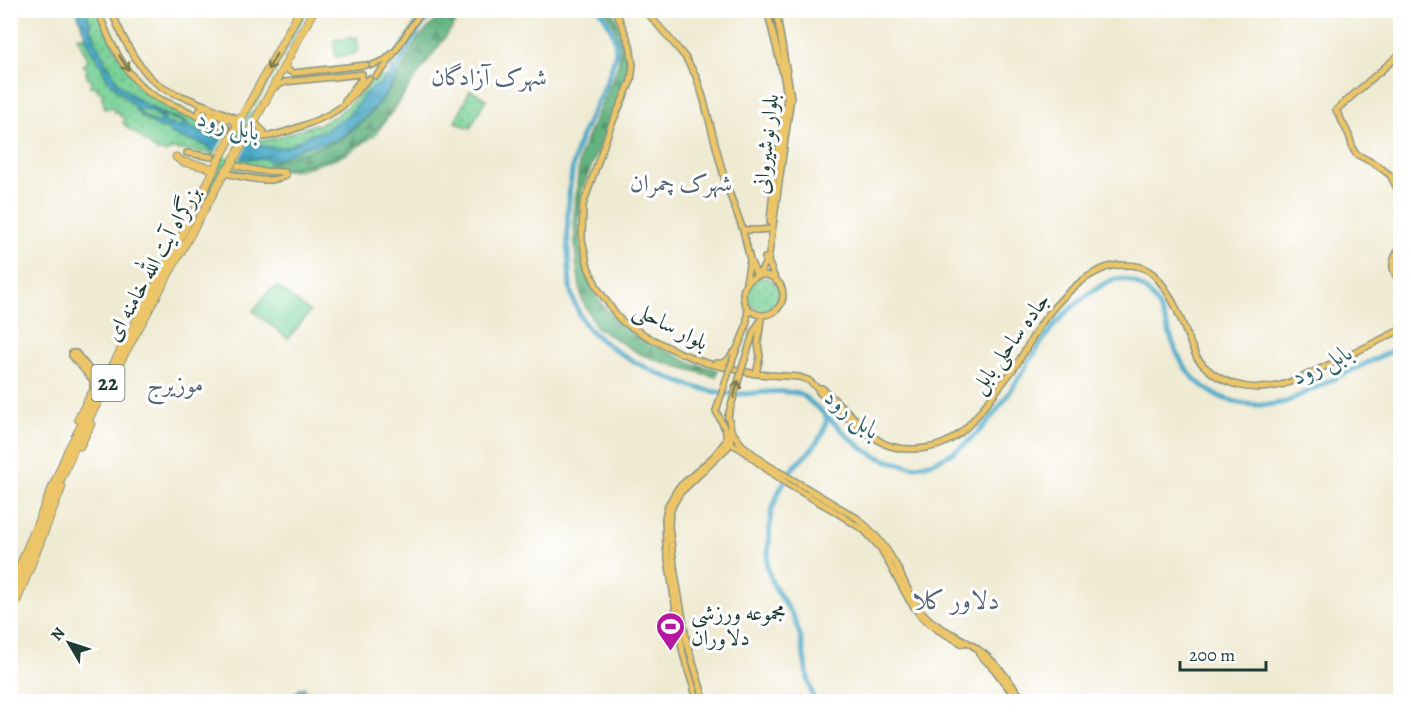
<svg xmlns="http://www.w3.org/2000/svg" width="1411" height="712" font-family="Alegreya,Amiri,serif">
	<defs>
		<pattern id="grass-dots" width="8" height="8" patternUnits="userSpaceOnUse" patternTransform="scale(1.5)"><rect width="8" height="8" fill="#78d197"/><path d="M2 2h.1M6 6h.1" fill="none" stroke="#62ab7c" stroke-width="1.8" stroke-linecap="round"/></pattern>
		<pattern id="forest-firs" width="22" height="20" patternUnits="userSpaceOnUse" patternTransform="scale(1.5)"><rect width="22" height="20" fill="#62b380"/><path d="M5 1l3.5 6h-7zM16 11l3.5 6h-7z" fill="#50936a"/></pattern>
		<pattern id="water-waves" width="16" height="10" patternUnits="userSpaceOnUse" patternTransform="scale(1.5)"><rect width="16" height="10" fill="#47a8c6"/><path d="M0 5q4-4 8 0t8 0" fill="none" stroke="#3b8aa2"/></pattern>
	</defs>
	<rect width="100%" height="100%" fill="#fff"/>
	<filter id="ink" filterUnits="userSpaceOnUse"><feTurbulence type="fractalNoise" baseFrequency=".0167" numOctaves="2"/><feDisplacementMap in="SourceGraphic" scale="12" xChannelSelector="R" yChannelSelector="G"/><feConvolveMatrix kernelMatrix="1 2 1 2 8 2 1 2 1" color-interpolation-filters="sRGB"/></filter>
	<filter id="wash" filterUnits="userSpaceOnUse"><feTurbulence type="fractalNoise" baseFrequency=".008" numOctaves="4" result="noise"/><feDisplacementMap in="SourceGraphic" scale="24" xChannelSelector="R" yChannelSelector="G"/><feGaussianBlur stdDeviation="1.35" result="paint"/><feColorMatrix in="noise" values="0 0 0 0 0 0 0 0 0 0 0 0 0 0 0 0 0 1.4 0 .05"/><feComposite in="paint" operator="in"/></filter>
	<g filter="url(#wash)">
		<rect width="100%" height="100%" fill="#efead2"/>
		<path fill="url(#grass-dots)" stroke="#4c8766" stroke-width="1.5" d="M82 11H98L118 54 146 91 206 122 237 134 250 111 255 112 243 135C249 138 255 140 262 140 277 140 301 129 315 124L316 126 335 116 353 101 369 83 381 76 405 94 375 135 348 153 336 159 297 170 260 169 229 161 207 195 205 194 223 159 207 153 172 149 166 153 159 150 158 152 133 131H132L128 128V126L127 125 126 126 123 123 125 119 120 116 118 112H114L113 107 105 109 101 91H98L97 87 90 86 91 80 88 79 87 75 86 74 87 69 83 65 87 63 88 60 77 36 89 37Z
			M305 11H308L255 106H253V103L258 98 267 81Z
			M470 90 486 99 470 128 455 122Z
			M232 169 256 174H275L277 176 276 178H263L232 172Z
			M747 294a16 16 0 1 1 32 0a16 16 0 1 1-32 0Z"/>
		<path fill="url(#forest-firs)" stroke="#40785a" stroke-width="1.5" d="M425 11H430L417 23 391 70 387 67 416 22Z
			M446 11H476L457 21 381 125 364 140 336 157 288 169 268 164 339 141 366 119 392 87 419 37Z
			M606 11H611L613 12 622 32 627 54 630 70 610 122 582 189 579 226 584 265 594 293 615 320 632 334 689 362 718 370 716 377 665 363 640 354 597 328 582 300 576 262 575 243 574 216 580 154 618 66 620 47 615 27Z"/>
		<path fill="#78d197" stroke="#4c8766" stroke-width="1.5" d="M357 37 359 50 354 54 335 57 334 40Z
			M278 287 310 312 288 339 253 311 268 292Z"/>
		<path fill="url(#water-waves)" stroke="#33727d" stroke-width="1.5" fill-rule="evenodd" d="M77 11H86L91 25 90 30 94 33 97 46 100 48 105 62 110 67 117 82 137 99 161 113 185 121 192 128 217 139 252 142 254 145 277 148 289 146 309 135 326 130 338 121 346 118 360 102 364 94 382 82 393 69 399 72 385 95 370 113 340 138 326 143 312 145 301 149 275 160H269L262 158 257 159H242L240 157 219 151H214L197 142 180 138 170 133 169 130 164 128 161 129 140 115 133 105 107 79 101 65 98 62 97 57 91 50 88 41 85 37V33L83 30ZM141 108C146 109 151 113 155 113L161 120 160 123C153 122 144 117 139 111ZM161 115 168 116 174 119H176L186 123V125L178 126 167 124Z
			M304 687 312 701H290L299 689Z"/>
		<path fill="#efead2" d="M224 137 231 139 245 138 250 139 239 160H234L227 156 215 154Z"/>
		<g fill="none" stroke-linecap="round" stroke-linejoin="round">
			<path stroke="#47a8c6" stroke-width="5" d="M600 10C608 21 616 35 616 50 616 55 613 62 612 67 603 97 584 123 576 152 567 189 566 229 569 268 570 276 569 284 571 292 573 301 583 324 590 330 623 362 693 394 739 394 756 394 770 390 788 392 790 392 798 393 800 394 805 396 810 402 814 405 843 428 859 456 898 463 904 465 910 467 916 466 982 456 1012 384 1046 336 1058 319 1073 305 1090 293 1098 288 1106 281 1116 279 1125 278 1133 281 1140 286 1165 302 1167 335 1180 359 1202 399 1244 411 1286 402L1400 347
				M393 76 420 27 436 10
				M814 702 808 678 800 635 794 618 773 584 767 567 771 512 779 491 791 470 812 449 823 433 826 422V415"/>
		</g>
	</g>
	<g filter="url(#ink)">
		<g fill="none" stroke-linecap="round" stroke-linejoin="round">
			<path stroke="#c5c7b2" stroke-width="5" stroke-dasharray="5 2.5" stroke-linecap="butt" d="M227 128 251 136"/>
			<defs>
				<path id="major" d="M98 10C108 39 127 80 154 96 169 105 186 109 201 118
					M111 10C121 35 137 69 159 85 170 94 185 96 197 102 210 107 223 113 236 118L242 116
					M615 10 623 28 630 45 633 65 631 81 610 128 583 205 582 239 588 267 598 289 617 316 623 322 648 337 678 352 706 363 756 374 799 377 808 380 818 388
					M645 10 675 45 685 57 696 76 703 97 725 181 743 230 750 260
					M767 10 784 78 787 98 774 179 770 222
					M776 10 791 97 768 261 776 281
					M396 50 422 10
					M1400 54 1336 110 1349 135 1353 149 1356 154 1377 165 1390 175 1400 194
					M286 63 287 70 293 73 366 65
					M372 65 385 60 396 50 384 68 376 76
					M275 87 285 82 362 74V78L345 101
					M199 113a6 6 0 1 1 12 0a6 6 0 1 1-12 0Z
					M210 116 216 115 233 121 237 127
					M207 118 211 122 227 128
					M254 122 264 132V137
					M254 137C271 140 328 118 342 106 352 98 359 86 369 79
					M187 153 212 157
					M224 173C242 176 270 186 286 175L285 172 260 171 237 166
					M743 230H760L769 229
					M1400 248C1392 259 1389 270 1400 280
					M743 295a20 20 0 1 1 40 0a20 20 0 1 1-40 0Z
					M758 276 765 264V258
					M746 282 750 260 757 276
					M72 353V356L91 378 101 386
					M72 353H76L94 375 103 383
					M734 356C740 341 750 324 747 308
					M744 362 754 331 761 320
					M717 363C725 364 729 360 733 353
					M756 374 760 356 758 343 761 319
					M93 391V380
					M716 411 726 431V441
					M731 430 741 444 766 464 857 518C873 531 885 545 895 563 904 579 910 598 922 612 936 629 961 636 979 650 998 663 1011 684 1025 702
					M868 433 865 428 822 388H818L819 392 862 431C871 434 877 440 885 444 901 451 923 450 939 445 960 438 974 420 987 403 997 390 1008 377 1017 364 1027 348 1035 331 1046 317 1063 295 1094 264 1123 265 1135 265 1144 266 1153 274 1177 297 1183 330 1197 358 1217 384 1250 393 1281 385 1299 380 1316 370 1333 363 1356 352 1378 341 1400 330
					M726 441 741 449 761 465 789 485 831 509 865 531 881 549 909 600 922 618 938 630 963 644
					M979 654 994 669 1019 702
					M698 702 683 654 666 547 665 518 668 505 678 488 714 456 726 441
					M705 702 687 643 675 573 669 526 670 513 673 505 680 493 728 447C733 437 731 427 728 416"/>
				<path id="highway" d="M236 128 300 10
					M249 132 314 10
					M176 157 183 162 215 169
					M78 419 91 394
					M80 446 91 424
					M10 589 68 450 198 204 217 163
					M10 605 34 542 81 433 226 170 229 168
					M10 618 62 487"/>
			</defs>
			<use href="#major" stroke="#879483" stroke-width="8"/>
			<use href="#highway" stroke="#879483" stroke-width="9"/>
			<use href="#major" stroke="#edc569" stroke-width="5"/>
			<use href="#highway" stroke="#edc569" stroke-width="7"/>
			<defs>
				<path id="major-bridge" d="M716 411 734 356
					M728 416 744 362"/>
				<path id="highway-bridge" d="M217 163 236 128
					M229 168 249 132"/>
			</defs>
			<use href="#major-bridge" stroke="#879483" stroke-width="8" stroke-linecap="butt"/>
			<use href="#highway-bridge" stroke="#879483" stroke-width="9" stroke-linecap="butt"/>
			<use href="#major-bridge" stroke="#edc569" stroke-width="5"/>
			<use href="#highway-bridge" stroke="#edc569" stroke-width="7"/>
		</g>
		<defs><path id="oneway-shaft" d="M-6 0H5M1.5-3L5.5 0L1.5 3" fill="none" stroke-width="1.6" stroke-linecap="round" stroke-linejoin="round" transform="scale(1.5)"/></defs>
		<g stroke="#7c7a4c">
			<use href="#oneway-shaft" transform="translate(272 62) rotate(119)"/>
			<use href="#oneway-shaft" transform="translate(124 63) rotate(57)"/>
			<use href="#oneway-shaft" transform="translate(736 389) rotate(-74)"/>
		</g>
	</g>
	<defs>
		<symbol id="stadium-pin" viewBox="-11 -11 22 30"><path d="M0 17L-7.5 6A9.5 9.5 0 1 1 7.5 6Z" fill="#b5179e" stroke="#fff"/><path d="M0-5a6.5 5 0 1 0 0 10a6.5 5 0 1 0 0-10ZM-3.5-1.8h7v3.6h-7Z" fill="#fff"/></symbol>
	</defs>
	<g fill-rule="evenodd">
		<use href="#stadium-pin" x="654" y="610" width="33" height="45"/>
	</g>
	<g text-anchor="middle" dominant-baseline="central" stroke-width="6" stroke-linejoin="round" paint-order="stroke">
		<rect fill="#fff" stroke="#627771" stroke-width="1.5" x="91.5" y="365" width="33" height="36" rx="4.5"/>
		<g font-size="21" font-weight="bold" fill="#1f3d34">
			<text x="108" y="383">22</text>
		</g>
		<g font-size="22" fill="#1f3d34" stroke="#fff">
			<text transform="translate(766 144) rotate(-84)">بلوار نوشیروانی</text>
			<text transform="translate(153 264) rotate(-61)">بزرگراه آیت الله خامنه ای</text>
			<text transform="translate(671 326) rotate(27)">بلوار ساحلی</text>
			<text transform="translate(1010 343) rotate(-54)">جاده ساحلی بابل</text>
		</g>
		<g font-size="22" fill="#1f3d34" stroke="#fff" text-anchor="start">
			<text x="691" y="613">مجموعه ورزشی<tspan x="691" dy="25">دلاوران</tspan></text>
		</g>
		<g font-size="24" fill="#556477" stroke="#fff">
			<text x="489" y="77">شهرک آزادگان</text>
			<text x="681" y="183">شهرک چمران</text>
			<text x="175" y="384">موزیرج</text>
		</g>
		<g font-size="24" font-style="italic" fill="#2d6267" stroke="#fff">
			<text transform="translate(229 125) rotate(14)">بابل رود</text>
			<text transform="translate(1322 364) rotate(-26)">بابل رود</text>
			<text transform="translate(853 414) rotate(39)">بابل رود</text>
		</g>
		<g font-size="26" fill="#556477" stroke="#fff">
			<text x="956" y="600">دلاور کلا</text>
		</g>
	</g>
	<rect width="1411" height="712" fill="none" stroke="#fff" stroke-width="36"/>
	<g transform="translate(69 643) rotate(309)" stroke="#ffffff" stroke-width="4.5" paint-order="stroke">
	<path d="M0-4.5L10 22L0 15L-10 22Z" fill="#1f3d34"/>
	<text y="-9" font-size="16" font-weight="bold" text-anchor="middle" fill="#1f3d34">N</text>
	</g>
	<path d="M1180 661v9h86v-9" fill="none" stroke="#1f3d34" stroke-width="3"/>
	<text x="1189" y="661" font-size="18" fill="#1f3d34" stroke="#ffffff" stroke-width="4.5" paint-order="stroke">200 m</text>
</svg>
